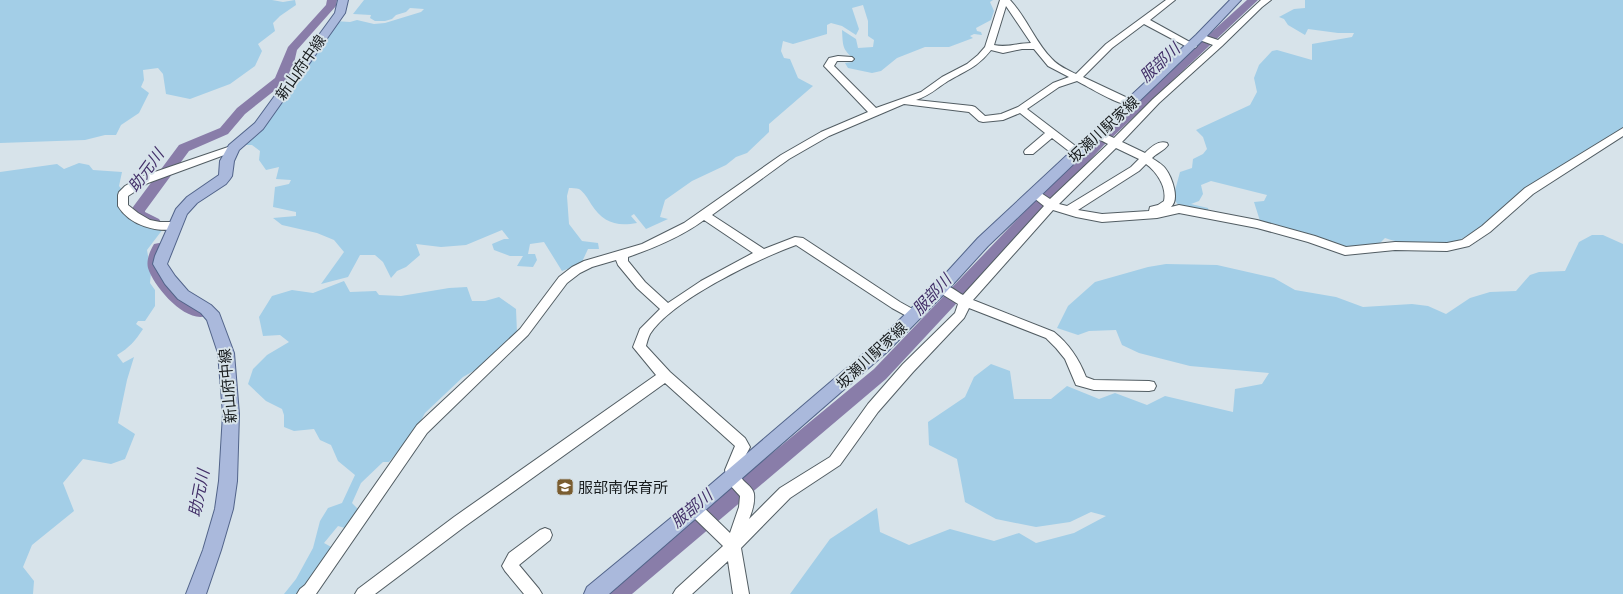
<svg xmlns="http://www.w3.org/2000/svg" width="1623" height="594" font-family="Commissioner,'Noto Sans JP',sans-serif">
	<rect width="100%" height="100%" fill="#d7e3ea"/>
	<path fill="#a3cee7" d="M0 0H272L283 2 295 0 296 5 280 16 273 23 275 31 258 44 262 51 255 66 230 84 190 99 166 94 163 74 158 68 143 70 144 80 141 87 149 93 139 113 121 125 116 135H105L85 140 0 143Z
		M364 0H993L990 2 994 11 991 20 976 28 977 31 981 32 982 35 974 34 970 36 973 38 949 47H925L897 58 881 71 872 73 848 68 845 63 852 62 854 59C842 49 843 46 842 30L856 39 858 48 873 47 874 40 868 36V21L863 5 852 8 859 29 856 35 842 26 831 23 827 25V34L793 44 783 41 781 51 784 58 790 59 798 78 813 86 769 124V132L747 153 736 157 726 165 692 181 665 200 660 217 668 219 646 229 634 214 631 216 637 223C615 227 603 222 591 204 588 199 584 192 579 189 576 188 572 188 569 188L567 196 569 224 582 241 598 243 599 249H588L581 264 562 271 544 242 530 244 528 254H535L537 260 533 267 517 266 523 256H510L494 250 492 244 504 239H509L502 230 466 245 441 247 416 244 420 255 406 267 397 271 391 278 383 262 375 255H360L348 277 321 284 344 252 334 240 317 233 282 225 273 218 296 216V212L273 207 275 187 289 184 291 180 276 179 279 167 266 170 259 160 260 151 252 145H242L335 21 350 22 357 20 374 24 385 23 421 12 424 9 410 8 406 12 396 15 392 19 385 21H375L370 18 371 15 353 14Z
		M1305 0H1623V128L1527 187C1519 193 1514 202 1506 208 1495 218 1465 239 1452 243 1430 248 1406 245 1385 238L1380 243 1347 249 1260 221 1254 202 1264 201 1267 195 1211 181 1201 185 1203 194 1199 201 1191 204 1208 208 1209 212 1179 206 1173 198 1180 172 1192 168 1193 159 1203 154 1207 149 1203 137 1196 130 1250 105 1257 92 1254 78 1259 65 1272 51 1277 50 1312 60V44L1352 37 1354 33H1338L1308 29 1305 35 1288 25 1284 19 1279 17 1294 9 1305 8Z
		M79 163 89 165 93 170 122 172 119 186 123 191 119 203 163 229 147 250 151 273 150 283 155 290V306L145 321H138L136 324 143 329C135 341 129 348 117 355L123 363 134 357 127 380 118 423 135 434 125 459 111 464 83 459 63 483 74 511 32 545 23 567 34 581 33 594H0V172L57 164 64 169Z
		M1592 235H1603L1623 244V594H790L830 539 877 508 880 532 909 545 950 529 994 541 1019 533 1036 543 1074 533 1106 516 1091 512 1070 522 1036 527 996 519 965 502 957 459 929 445 928 422 965 397 974 377 991 364 1010 371 1014 399H1051L1067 386 1099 399 1115 393 1147 405 1165 396 1233 412 1235 389 1262 384 1269 373 1190 366 1139 353 1122 345 1116 330 1089 331 1078 335 1057 328 1068 306 1095 282 1148 267 1166 264 1217 265 1274 278 1295 290 1336 297 1363 307 1412 304 1428 306 1446 314 1470 298 1490 292 1516 291 1530 275 1539 272 1565 271 1579 242Z
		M344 281 350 292 376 291 379 295 401 296 449 288 467 287 472 301H485L499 297 516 309 517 333 477 369 463 377 425 413 415 431 389 462H383L361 483 352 503 358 509 345 528 338 526 324 543 333 548 308 584 296 594H284L296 579 313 548 320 521 328 508 342 503 355 475 338 461 331 445 320 440 314 429 294 431 284 427V415L282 409 266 401 248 384 253 369 267 355 289 342 280 335 263 336 259 317 272 296 292 290 313 293Z"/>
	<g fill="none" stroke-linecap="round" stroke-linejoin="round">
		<path fill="#897da9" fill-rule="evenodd" d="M327 0H337L336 6 297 50 294 63 284 83 245 114 228 134 189 151 145 211V212L159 219 161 222 159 225C151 228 135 222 131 215L133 207 179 145 220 128 237 108 275 78 288 47 326 5Z
			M1247 0H1258L1104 145 886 379 632 594H607L610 587 874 369 1094 139Z
			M159 243 164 244 166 248C164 254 161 260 162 266 164 277 176 291 185 297 193 302 204 304 209 312L206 316C185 323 154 287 148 268 146 260 150 251 154 244Z"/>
		<defs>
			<path id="minor" d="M1000 0H1010C1027 18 1035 42 1052 59 1058 66 1068 70 1076 74L1106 44 1166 0H1175L1150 20 1197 46 1195 48H1189L1144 24 1112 48 1083 77 1134 101 1136 103 1134 105C1122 108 1089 87 1077 81L1059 87 1027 109 1082 151 1083 153 1082 155H1074L1052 138 1033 154H1025L1024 152 1025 150 1045 133 1020 113 1003 120 983 122 979 121 969 112 904 104 829 136 789 159 712 215 764 249 795 237 803 238 900 302 918 312 920 315 918 318 914 320 892 308 796 245C758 259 672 300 650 334 648 338 647 342 646 346L670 372 745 438 750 447C747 454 740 463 739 470 738 481 753 485 754 494 755 503 752 512 749 519L780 488 830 457 868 404 903 364 955 313 958 304 937 291 935 288 937 285C946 282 956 291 963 295L1044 206 1029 194 1030 191H1038L1050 199 1108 144 1093 136 1092 134 1093 132H1101L1114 138 1153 99 1213 45 1197 39 1196 37 1197 35H1203L1218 40 1261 0H1271L1262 7 1222 46 1159 103 1122 142 1145 153C1150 148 1158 140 1167 143L1168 145C1165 150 1157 153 1152 158 1156 161 1162 164 1165 168 1172 177 1180 199 1171 207L1179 205 1257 220 1315 236 1346 247 1395 242 1447 243 1462 240 1482 226 1525 188 1623 128V136L1533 194 1490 232 1469 246 1447 251 1395 250 1345 255 1308 242 1257 228 1179 213 1157 218 1102 222 1076 217 1053 210 973 300 1054 332C1069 344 1079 359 1086 377L1094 380 1149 381 1154 382 1156 386 1154 390 1149 391 1094 390 1076 385 1065 359 1056 348 1046 338 969 308 964 318 913 372 878 412 840 465 790 498 741 548 749 594H733L728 561 692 594H673L676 589 723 546 690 514 688 509 690 504 695 502 700 504 730 533 739 507 740 496 729 484 725 470 735 446 665 383 464 527 375 594H355L358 589 454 517 656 375 633 347 640 329 660 309 637 288 618 265 616 260 592 267 580 273 567 283 528 335 427 433 316 594H297L300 589 305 585 417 425 520 329 559 277 572 267 584 261 642 244 684 223 781 155 821 132 868 112 826 68 824 66 829 58 838 56 852 57 854 59 852 61H837L834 66 876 108 921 92 942 77 967 64 978 55 985 47ZM1006 6 1031 43C1018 43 1007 48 994 45ZM1022 49H1034L1048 66 1069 77 1053 83 1018 107 1001 114 985 116 975 107 972 106 916 100C929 96 937 88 948 81 965 71 978 67 991 50L1003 53ZM1116 148 1139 159 1131 167 1067 206 1059 204ZM1146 164C1157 172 1167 187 1164 201L1158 205 1150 207 1149 211 1102 214 1078 210 1139 171ZM704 220 753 253 701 281 668 303 645 282 628 261V257C654 248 681 237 704 220Z
				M234 145 238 146 239 148 238 150 148 183 128 196V205L138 213 150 220 160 222H179L181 225 179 228C158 234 129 225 118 206V195L119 192 125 186 140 177Z
				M545 528 550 530 552 535 550 540 519 565 539 589 542 594H524L505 571 502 566 509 553 540 530Z"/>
			<path id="major" d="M338 0H348L345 13 263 129 239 150 234 161 232 176 230 179 226 184 197 203 187 214 167 264 175 276 188 291 211 305 219 313 234 353 239 414 237 481 233 509 221 550 206 594H186L203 550 215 509 219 481 223 414 218 353 207 320 201 313 178 299 165 284 153 264 155 256 176 209 187 197 219 175 220 161 229 145 255 123 335 13Z
				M1230 0H1241L1204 39 988 246 946 292 887 352 609 594H584L587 587 689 503 875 344 936 284 978 238 1196 35Z"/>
		</defs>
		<use href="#minor" stroke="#525d63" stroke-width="2"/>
		<use href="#major" stroke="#52648a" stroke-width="2"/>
		<use href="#minor" fill="#fff" fill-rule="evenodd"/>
		<use href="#major" fill="#aab9dc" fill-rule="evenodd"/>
	</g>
	<defs>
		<symbol id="school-square" viewBox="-11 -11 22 22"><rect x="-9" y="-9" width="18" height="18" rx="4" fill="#7a5d30" stroke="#d7e3ea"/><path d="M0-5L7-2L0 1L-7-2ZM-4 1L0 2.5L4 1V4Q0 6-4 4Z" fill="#fff"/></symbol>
	</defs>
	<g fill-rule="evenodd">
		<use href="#school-square" x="555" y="477" width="20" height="20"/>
	</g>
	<g text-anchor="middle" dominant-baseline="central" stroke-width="4" stroke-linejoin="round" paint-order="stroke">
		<g font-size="15" fill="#181c1e" stroke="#d7e3ea">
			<text transform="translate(300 67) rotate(-55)">新山府中線</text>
			<text transform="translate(1103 129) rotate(-43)">坂瀬川駅家線</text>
			<text transform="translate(871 355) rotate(-43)">坂瀬川駅家線</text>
			<text transform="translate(227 386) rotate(-95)">新山府中線</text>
		</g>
		<g font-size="15" fill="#181c1e" stroke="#d7e3ea" text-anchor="start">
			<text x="578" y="487">服部南保育所</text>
		</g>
		<g font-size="16" font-style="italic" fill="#433069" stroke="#d7e3ea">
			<text transform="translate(1159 62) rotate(-43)">服部川</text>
			<text transform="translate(145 170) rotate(-54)">助元川</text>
			<text transform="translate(931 294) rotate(-47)">服部川</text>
			<text transform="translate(198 493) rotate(-79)">助元川</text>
			<text transform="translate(691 508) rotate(-40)">服部川</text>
		</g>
	</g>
</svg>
